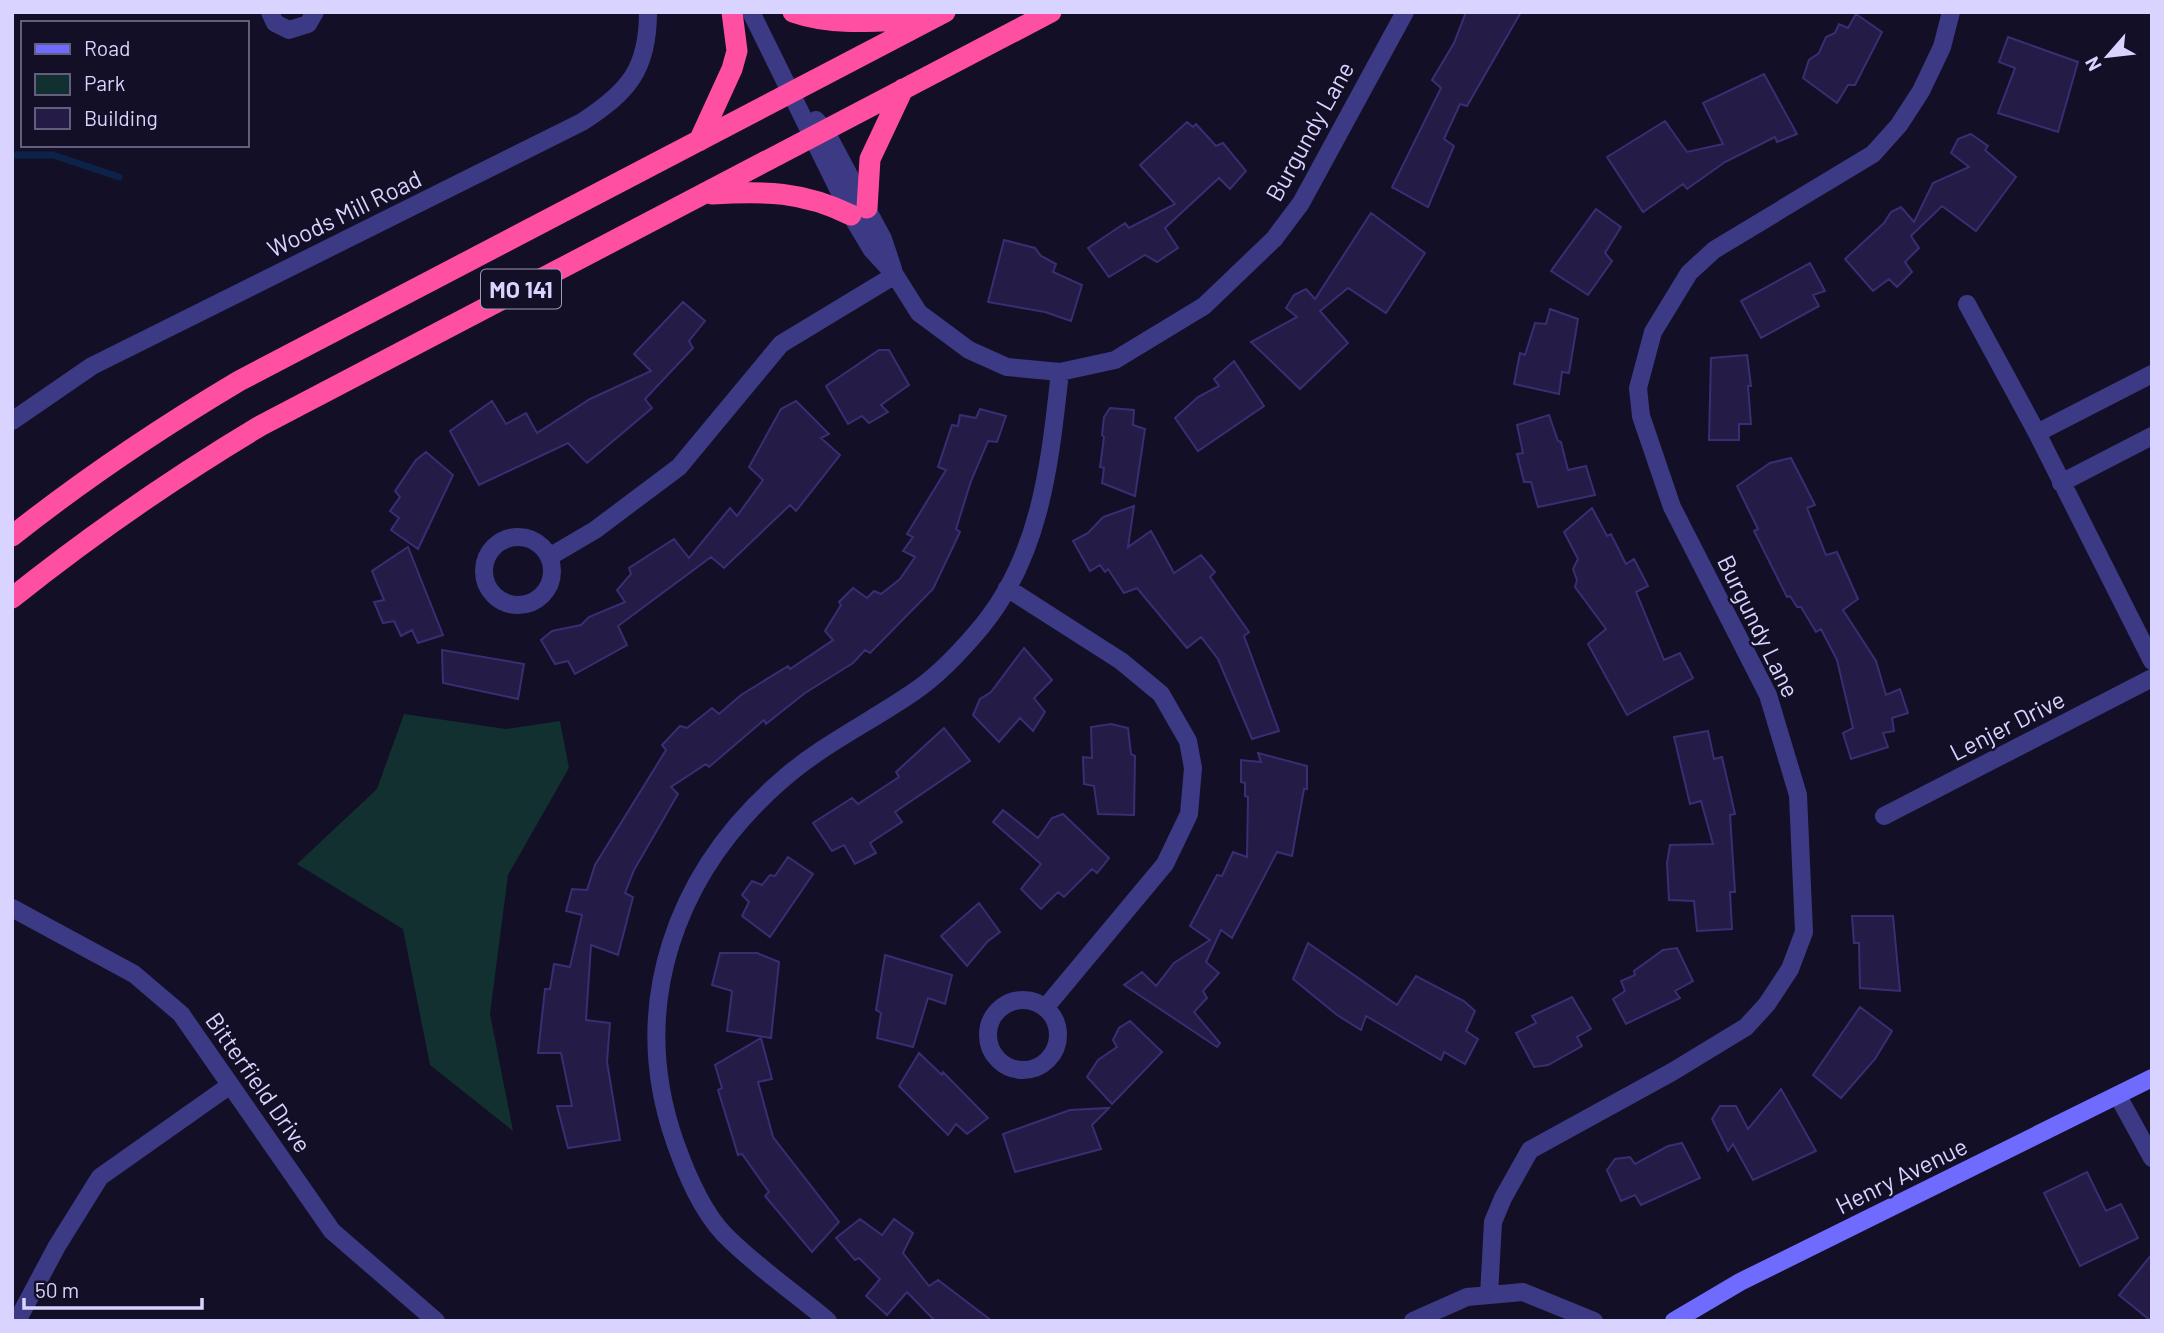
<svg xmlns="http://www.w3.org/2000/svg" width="2164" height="1333" font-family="Barlow,sans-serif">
	<rect width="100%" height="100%" fill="#130f26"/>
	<path fill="#12302f" d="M404 714 506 729 560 721 569 768 508 875 490 1014 513 1131 430 1065 403 929 297 864 377 789Z"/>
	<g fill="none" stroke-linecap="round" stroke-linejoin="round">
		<path stroke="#0c2248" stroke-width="7" d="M12 155H53L119 177"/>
	</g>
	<path fill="#241b47" stroke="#3b2d73" stroke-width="2" d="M1466 12H1521L1467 106 1460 104 1444 139 1454 146 1428 207 1392 187 1441 88 1432 80 1454 43Z
		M1856 14 1882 32 1855 85H1848L1837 103 1803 78 1809 60 1819 53 1826 37 1835 33 1839 24 1848 28Z
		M2008 37 2078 62 2058 132 1998 113 2015 68 1999 62Z
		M1764 74 1797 134 1777 142 1775 137 1725 162 1687 189 1683 184 1643 212 1607 157 1665 121 1687 152 1723 144 1703 103Z
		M1187 122 1193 127 1196 124 1216 146 1223 143 1246 171 1230 189 1219 178 1165 228 1178 248 1157 262 1145 255 1109 277 1088 248 1125 223 1129 228 1175 204 1140 165Z
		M1971 134 1988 146 1985 150 2016 177 1976 231 1942 206 1911 236 1919 248 1905 262 1912 272 1897 287 1889 279 1873 291 1845 259 1884 223 1891 212 1901 207 1914 222 1933 183 1969 167 1951 153 1958 139Z
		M1596 209 1621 227 1605 253 1612 261 1588 295 1551 271Z
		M1371 213 1425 253 1386 313 1348 288 1320 311 1348 343 1300 389 1251 342 1297 317 1286 308 1294 295 1306 289 1315 299Z
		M1004 240 1035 248 1041 256 1056 264 1053 272 1082 285 1071 321 1045 312 988 302Z
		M1810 263 1825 291 1813 295 1819 306 1761 338 1741 301Z
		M683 302 705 321 689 341 693 348 645 399 652 408 587 463 568 443 479 485 450 431 492 401 506 424 526 413 537 433 590 399 651 371 634 354Z
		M1550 309 1578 319 1569 373 1562 372 1559 394 1514 384 1520 353 1525 355 1535 323 1546 324Z
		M879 350H889L909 385 881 405 888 412 869 423 862 416 848 424 826 386Z
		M1747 355 1751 386H1748L1751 424H1739V440H1709L1711 358Z
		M1234 361 1264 406 1198 451 1175 418 1198 397 1219 386 1214 379Z
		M796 401 829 434 821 438 840 455 796 511 790 505 724 568 711 557 618 626 627 645 575 674 568 661 555 664 541 640 552 631 581 625 589 617 625 602 617 590 631 574 629 568 674 539 689 558 730 508 737 516 763 480 749 467 781 409Z
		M1110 408 1134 410 1133 425 1145 429 1135 496 1102 483 1104 468 1100 467 1104 437 1102 435 1104 417Z
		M980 409 1006 416 997 442 988 441 971 481 956 529 960 532 933 589 870 653 865 650 853 663 805 693 766 724 764 720 709 767 706 764 671 787 678 794 634 870 625 893 633 897 618 955 591 945 586 1020 610 1023 607 1062 620 1140 568 1148 557 1106H572L561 1053H538L545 989H550L554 964 570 967 582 915 566 911 572 889 587 890 595 865 666 750 662 745 680 726 687 728 712 708 719 714 741 695 788 666 790 669 833 640 825 631 841 605 839 602 853 588 867 598 874 591 881 594 900 579 915 557 903 551 913 537 907 534 946 470 938 467 952 425 958 426 960 415 976 418Z
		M1549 415 1558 441 1561 442 1568 470 1586 466 1595 495 1538 507 1531 482H1524L1517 454 1523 453 1517 425Z
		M426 452 453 475 418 549 391 530 399 518 390 511 400 497 395 491 416 460Z
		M1791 458 1815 505 1807 508 1826 555 1837 552 1858 599 1843 610 1876 661 1886 695 1900 689 1908 713 1892 718 1894 731 1883 733 1888 747 1851 759 1843 733 1853 728 1837 660 1821 629 1816 632 1801 607H1797L1790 596 1787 597 1754 531 1758 529 1737 486 1770 463Z
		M1134 506 1128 547 1151 531 1174 573 1201 555 1215 572 1210 577 1249 632 1244 636 1279 731 1252 739 1218 659 1201 637 1187 648 1137 588 1124 593 1108 569 1105 572 1100 565 1090 571 1073 541 1088 533 1103 517Z
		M1592 508 1607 536 1611 534 1626 564 1634 559 1648 586 1636 592 1664 660 1680 653 1693 678 1627 715 1588 644 1606 629 1575 587 1577 580 1573 569 1578 559 1564 532Z
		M408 547 443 635 418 643 412 630 401 636 394 621 383 623 374 602 384 600 372 571Z
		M1024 648 1052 680 1034 698 1045 712 1033 731 1020 718 999 742 973 715 980 699 991 692Z
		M442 650 524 664 518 699 443 683Z
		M1111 724 1128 728 1131 754 1135 756 1134 815 1098 814 1094 786 1084 784 1083 757 1092 758 1091 727Z
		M944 728 970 761 895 812 902 822 870 843 876 853 855 864 844 845 832 851 813 823 852 798 858 804 899 777 896 772Z
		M1708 731 1714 759 1722 757 1735 814 1730 815 1735 892H1730L1732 929 1697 931 1694 901 1669 900 1667 863 1670 845 1713 844 1701 801 1690 804 1674 737Z
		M1258 753 1307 766V789H1304L1292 856 1277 852 1232 938 1221 930 1206 962 1219 973 1203 991 1207 998 1194 1012 1220 1043 1217 1047 1124 985 1142 972 1156 986 1174 963 1210 940 1190 926 1217 875 1222 876 1233 852 1247 857 1248 797 1245 796V783L1241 782V760L1261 762Z
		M1003 810 1038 838 1052 818 1063 814 1109 858 1097 873 1092 869 1064 897 1058 892 1041 909 1021 889 1041 864 993 822Z
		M788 857 813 874 770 937 742 916 749 902 742 895 752 881 762 885 770 875 775 876Z
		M979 903 1000 932 987 942 967 966 941 936Z
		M1852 916H1893L1900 991 1860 988 1859 943H1854Z
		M1308 943 1397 1005 1416 976 1464 1001 1475 1011 1466 1031 1478 1039 1465 1064 1444 1052 1441 1060 1366 1016 1361 1030 1337 1015 1293 979Z
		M1677 948 1693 981 1675 991 1680 998 1626 1024 1613 999 1625 991 1621 981 1635 975 1634 971 1663 950Z
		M720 953H757L779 962 771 1038 727 1031 732 991 712 985Z
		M885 955 952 975 945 1004 928 998 913 1047 877 1038 881 1013 876 1010Z
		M1572 997 1591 1029 1577 1037 1582 1046 1548 1065 1534 1067 1516 1033 1536 1023 1532 1016Z
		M1860 1007 1892 1031 1875 1059 1841 1098 1813 1075Z
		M1130 1021 1162 1052 1112 1104 1087 1077 1098 1060 1117 1047 1113 1040 1119 1028Z
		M761 1038 772 1079 758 1082 773 1137 839 1222 812 1252 765 1196 769 1192 742 1154 738 1155 718 1090 722 1088 715 1065Z
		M919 1053 942 1075 943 1072 988 1118 967 1134 956 1124 948 1135 899 1086Z
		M1781 1089 1816 1151 1753 1180 1733 1144 1728 1151 1712 1119 1720 1106H1736L1748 1129Z
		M1109 1108 1092 1125 1101 1149 1015 1172 1003 1134 1070 1110Z
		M1682 1143 1700 1178 1641 1205 1635 1195 1621 1201 1607 1170 1615 1159 1630 1157 1635 1164 1668 1146Z
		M2087 1172 2106 1211 2121 1204 2138 1238 2080 1266 2044 1193Z
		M860 1219 882 1235 894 1219 913 1233 903 1253 929 1286 938 1280 992 1321H935L907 1292 887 1315 866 1296 880 1279 859 1258 855 1260 836 1238Z
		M2152 1254V1321H2151L2119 1295Z"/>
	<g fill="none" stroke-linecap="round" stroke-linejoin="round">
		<path stroke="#3d3a85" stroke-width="18" d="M270 12 275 23 289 30 308 24 315 12
			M751 12 851 215 872 250 895 275 919 313 969 350 1007 367 1060 372 1115 360 1204 306 1274 239 1301 203 1405 12
			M816 120 825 130 883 239 893 269
			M1967 304 2037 433 2152 661
			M12 421 92 366 582 122C628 92 648 70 648 12
			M2037 433 2152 374
			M2061 483 2152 436
			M484 571a34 34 0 1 1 68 0a34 34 0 1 1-68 0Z
			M549 557 595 530 679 467 781 344 895 275
			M1007 588 1121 661 1161 694 1188 741 1193 768 1189 814 1165 864 1045 1008
			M1884 816 2152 678
			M12 908 134 974 181 1014 332 1231 436 1321
			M988 1035a35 35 0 1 1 70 0a35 35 0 1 1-70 0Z
			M2118 1096 2152 1158
			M1489 1295 1493 1222 1503 1198 1530 1150 1672 1072 1746 1027 1767 1004 1790 969 1804 932 1798 795 1768 695 1672 507 1641 416 1638 388 1653 332 1689 273 1714 250 1873 154 1899 125 1921 91 1942 47 1951 12
			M17 1321 57 1246 100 1177 229 1086
			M828 1321C794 1292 755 1266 724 1234 701 1210 686 1173 675 1142 627 1005 676 871 783 779 823 744 872 721 915 691 940 674 963 649 982 626 1042 553 1050 460 1060 372
			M1413 1321 1467 1297 1523 1292 1594 1321"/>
		<path stroke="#6f6bff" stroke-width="18" d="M1674 1321 1740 1282 2152 1078"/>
		<path stroke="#ff4fa3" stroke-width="21" d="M793 12C836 27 883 20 928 19
			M699 141 732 69 737 51 732 12
			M712 194C765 191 802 191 851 215
			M867 208 870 159 903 89
			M12 536C84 479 160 428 239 381L945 12
			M12 598C91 535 173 478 260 426L1051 12"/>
	</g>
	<g text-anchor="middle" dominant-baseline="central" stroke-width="5" stroke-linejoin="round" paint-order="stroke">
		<rect fill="#130f26" stroke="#9e99be" stroke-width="2" x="481" y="269.5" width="80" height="39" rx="5"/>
		<g font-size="23" font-weight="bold" fill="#d9d4ff">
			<text x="521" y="289">MO 141</text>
		</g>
		<g font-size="24" fill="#d9d4ff" stroke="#130f26">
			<text transform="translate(1309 131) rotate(-61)">Burgundy Lane</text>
			<text transform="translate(344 213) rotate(-26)">Woods Mill Road</text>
			<text transform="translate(1759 626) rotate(64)">Burgundy Lane</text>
			<text transform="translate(2007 725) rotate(-27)">Lenjer Drive</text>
			<text transform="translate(259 1082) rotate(55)">Bitterfield Drive</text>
			<text transform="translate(1901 1175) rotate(-26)">Henry Avenue</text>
		</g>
	</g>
	<rect width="2164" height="1333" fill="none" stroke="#d9d4ff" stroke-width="28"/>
	<rect x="21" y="21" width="228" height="126" fill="#130f26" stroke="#625e7d" stroke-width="2"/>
	<rect x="35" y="44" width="35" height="10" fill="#6f6bff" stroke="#625e7d" stroke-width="2"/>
	<text x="84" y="56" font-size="21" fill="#d9d4ff">Road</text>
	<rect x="35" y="74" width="35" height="21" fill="#12302f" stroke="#625e7d" stroke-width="2"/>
	<text x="84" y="91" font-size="21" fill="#d9d4ff">Park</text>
	<rect x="35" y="108" width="35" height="21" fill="#241b47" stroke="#625e7d" stroke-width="2"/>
	<text x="84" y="126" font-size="21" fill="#d9d4ff">Building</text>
	<g transform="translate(2108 56) rotate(242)" stroke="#130f26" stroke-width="5" paint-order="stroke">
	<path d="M0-5L12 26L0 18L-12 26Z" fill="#d9d4ff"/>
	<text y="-10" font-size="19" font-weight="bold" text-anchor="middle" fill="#d9d4ff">N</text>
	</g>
	<path d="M24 1298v10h178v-10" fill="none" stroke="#d9d4ff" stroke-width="3.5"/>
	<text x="35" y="1298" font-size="21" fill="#d9d4ff" stroke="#130f26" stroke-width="5" paint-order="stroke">50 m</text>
</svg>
